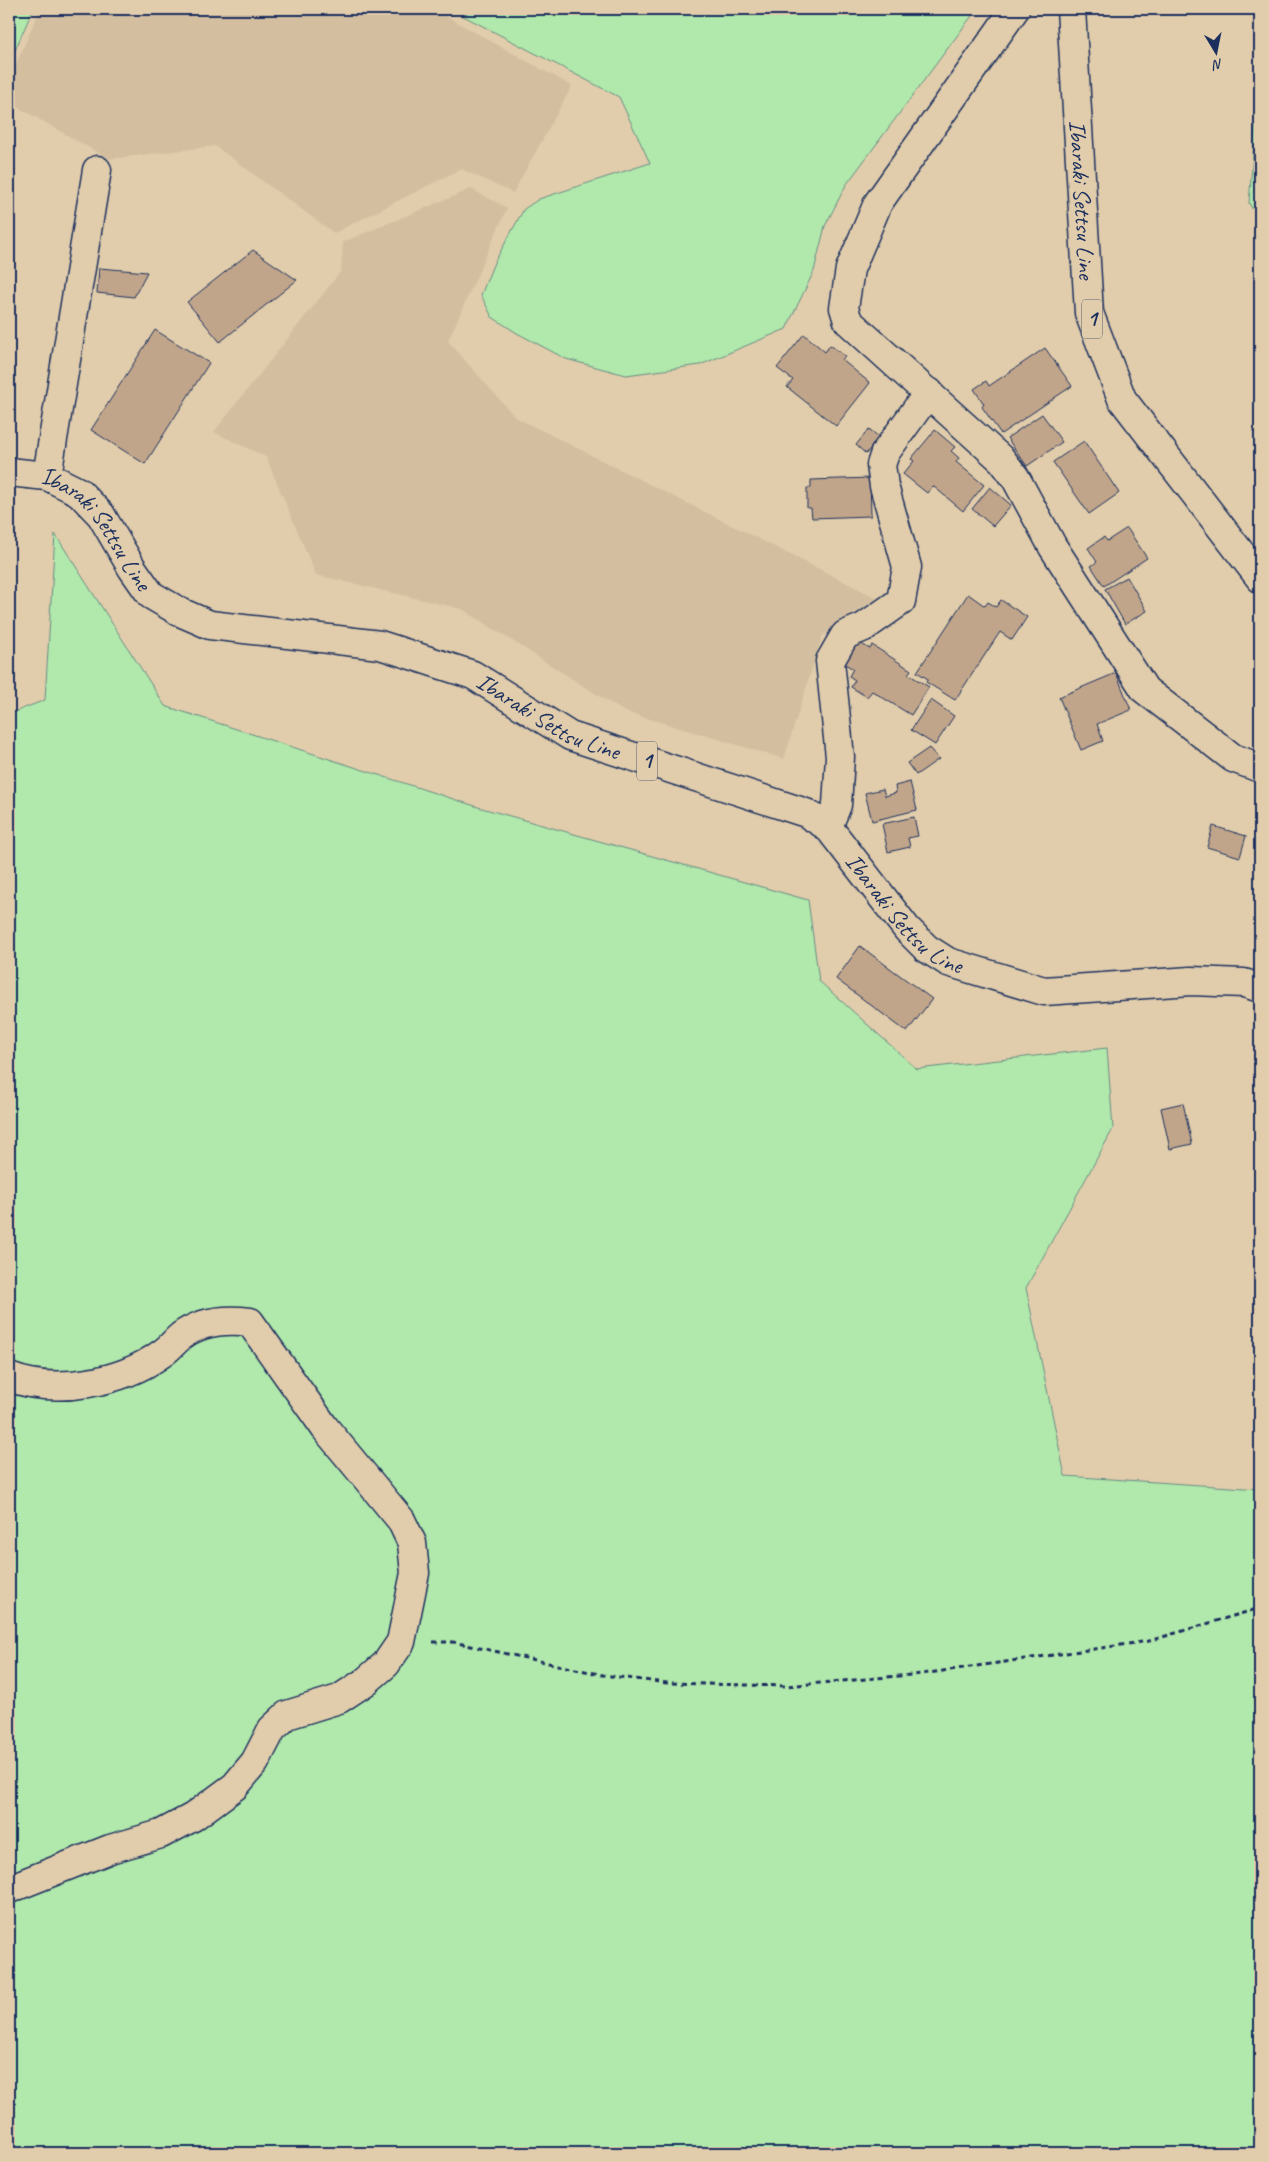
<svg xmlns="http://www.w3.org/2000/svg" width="1269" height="2162" font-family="Caveat,sans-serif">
	<rect width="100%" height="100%" fill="#e1cdab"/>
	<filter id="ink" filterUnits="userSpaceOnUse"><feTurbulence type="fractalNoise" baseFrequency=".02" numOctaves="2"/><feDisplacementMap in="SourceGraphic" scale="10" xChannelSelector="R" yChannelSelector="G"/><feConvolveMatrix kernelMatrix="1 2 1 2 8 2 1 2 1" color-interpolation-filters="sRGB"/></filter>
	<g filter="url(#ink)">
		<path fill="#d3bea0" d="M40 9H433L572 86 513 193 461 169 334 233 215 146 109 159 9 102V81Z
			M471 189 507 208 448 341 515 417 877 598 822 636 784 759 623 711 462 609 316 575 266 457 214 432 341 271 343 242Z"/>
		<path fill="#b1e8ab" stroke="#668c84" d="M9 9H33L9 64Z
			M450 9H977L846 185 825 226 814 271 786 329 700 365 626 375 566 359 517 333 492 317 481 295 493 265 524 209 539 199 650 163 619 97Z
			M1260 69V222L1249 203Z
			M55 534 165 706 478 807 808 900 819 981 917 1069 1107 1048 1113 1129 1026 1288 1065 1476 1260 1489V2153H9V714L45 700Z"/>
		<path fill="#c1a58a" stroke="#1b2f5e" d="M253 250 297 280 220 342 187 302Z
			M99 268 147 272 134 297 97 293Z
			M155 330 209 363 145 464 91 430Z
			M804 334 825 352 830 345 845 356 842 360 870 383 836 426 787 387 793 380 777 368Z
			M1045 348 1072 386 1001 434 982 407 984 404 974 389 986 381 989 386Z
			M1042 414 1062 442 1027 466 1007 438Z
			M869 429 879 437 866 454 856 445Z
			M935 430 955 447 951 451 959 458 956 462 984 485 963 511 933 486 927 493 903 474 914 461 911 459Z
			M1084 441 1119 493 1089 514 1053 462Z
			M870 478 871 516 812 518 811 508H807V488H811V480Z
			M990 487 1011 505 993 526 972 509Z
			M1127 528 1147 558 1104 586 1091 566 1097 562 1088 548 1104 537 1107 541Z
			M1127 577 1147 611 1125 624 1105 589Z
			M968 594 985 606 988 602 996 607 1001 600 1027 617 1012 640 1000 632 955 700 926 682 928 679 917 672Z
			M856 641 870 649 872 645 911 670 908 674 929 687 911 715 872 691 867 697 851 687 855 680 849 676 853 669 842 662Z
			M1116 673 1131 710 1097 724 1103 741 1081 750 1059 697Z
			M931 700 954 716 935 745 911 730Z
			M929 748 939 759 916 775 907 763Z
			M910 782 917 810 872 821 865 793 883 789 885 796 896 793 895 786Z
			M914 817 918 836 908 838 910 847 888 852 882 824Z
			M1213 826 1246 836 1240 857 1207 847Z
			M860 946 932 999 907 1032 836 979Z
			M1183 1103 1192 1144 1170 1149 1161 1108Z"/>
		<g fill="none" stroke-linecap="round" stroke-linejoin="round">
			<defs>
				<path id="minor" d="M1015 9 878 203 850 269 844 308 848 321 1002 460 1015 477 1053 547 1145 690 1233 758 1260 768
					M47 476 97 170
					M828 827 837 805 840 757 830 661 845 635 864 627 901 601 907 567 884 486 881 465 885 453 929 392
					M9 1377C55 1395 121 1383 161 1354 169 1349 174 1342 181 1336 201 1321 226 1319 250 1322L325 1428 401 1520 412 1543 415 1573 401 1642 386 1664 365 1682 339 1699 287 1715 272 1729 255 1762 235 1786 193 1817 161 1834 110 1849 9 1889"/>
				<g id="major">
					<path id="s1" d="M1071 9 1089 313 1122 399 1260 578"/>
					<path id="s2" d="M9 472 47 476 79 492 101 515 132 568 151 595 180 612 210 625 380 645 473 675 570 736 806 813 828 827 907 929 926 948 948 962 1044 991 1191 981 1244 983 1260 988"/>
				</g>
			</defs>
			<use href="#minor" stroke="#1b2f5e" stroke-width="31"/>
			<use href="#major" stroke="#1b2f5e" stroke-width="31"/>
			<path stroke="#1b2f5e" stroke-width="3" stroke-dasharray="5 4" stroke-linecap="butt" d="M433 1642H453L603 1675 667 1683 786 1686 922 1674 1149 1641 1260 1608"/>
			<use href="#minor" stroke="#e1cdab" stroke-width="28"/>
			<use href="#major" stroke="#e1cdab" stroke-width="28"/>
		</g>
	</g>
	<g text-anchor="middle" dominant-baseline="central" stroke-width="4" stroke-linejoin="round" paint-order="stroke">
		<g fill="#e1cdab" stroke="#565e75" stroke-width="1">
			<rect x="1082" y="299.5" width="20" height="39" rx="4"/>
			<rect x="637" y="741.5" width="20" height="39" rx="4"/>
		</g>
		<g font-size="22" font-weight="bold" fill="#1b2f5e">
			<text x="1092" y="319">1</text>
			<text x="647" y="761">1</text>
		</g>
		<g font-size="24" fill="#1b2f5e" stroke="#e1cdab">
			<text stroke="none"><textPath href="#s1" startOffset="191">Ibaraki Settsu Line</textPath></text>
			<text stroke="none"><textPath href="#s2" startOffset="112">Ibaraki Settsu Line</textPath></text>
			<text stroke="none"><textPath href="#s2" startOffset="622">Ibaraki Settsu Line</textPath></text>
			<text stroke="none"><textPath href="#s2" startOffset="1041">Ibaraki Settsu Line</textPath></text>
		</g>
	</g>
	<rect width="1269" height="2162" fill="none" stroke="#e1cdab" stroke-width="30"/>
	<rect x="15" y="15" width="1239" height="2132" fill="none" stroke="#1b2f5e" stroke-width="2" filter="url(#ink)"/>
	<g transform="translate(1216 52) rotate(170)" stroke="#e1cdab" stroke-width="4" paint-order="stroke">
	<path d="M0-4L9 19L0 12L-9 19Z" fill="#1b2f5e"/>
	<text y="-8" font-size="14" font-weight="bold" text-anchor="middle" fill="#1b2f5e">N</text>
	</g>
</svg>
